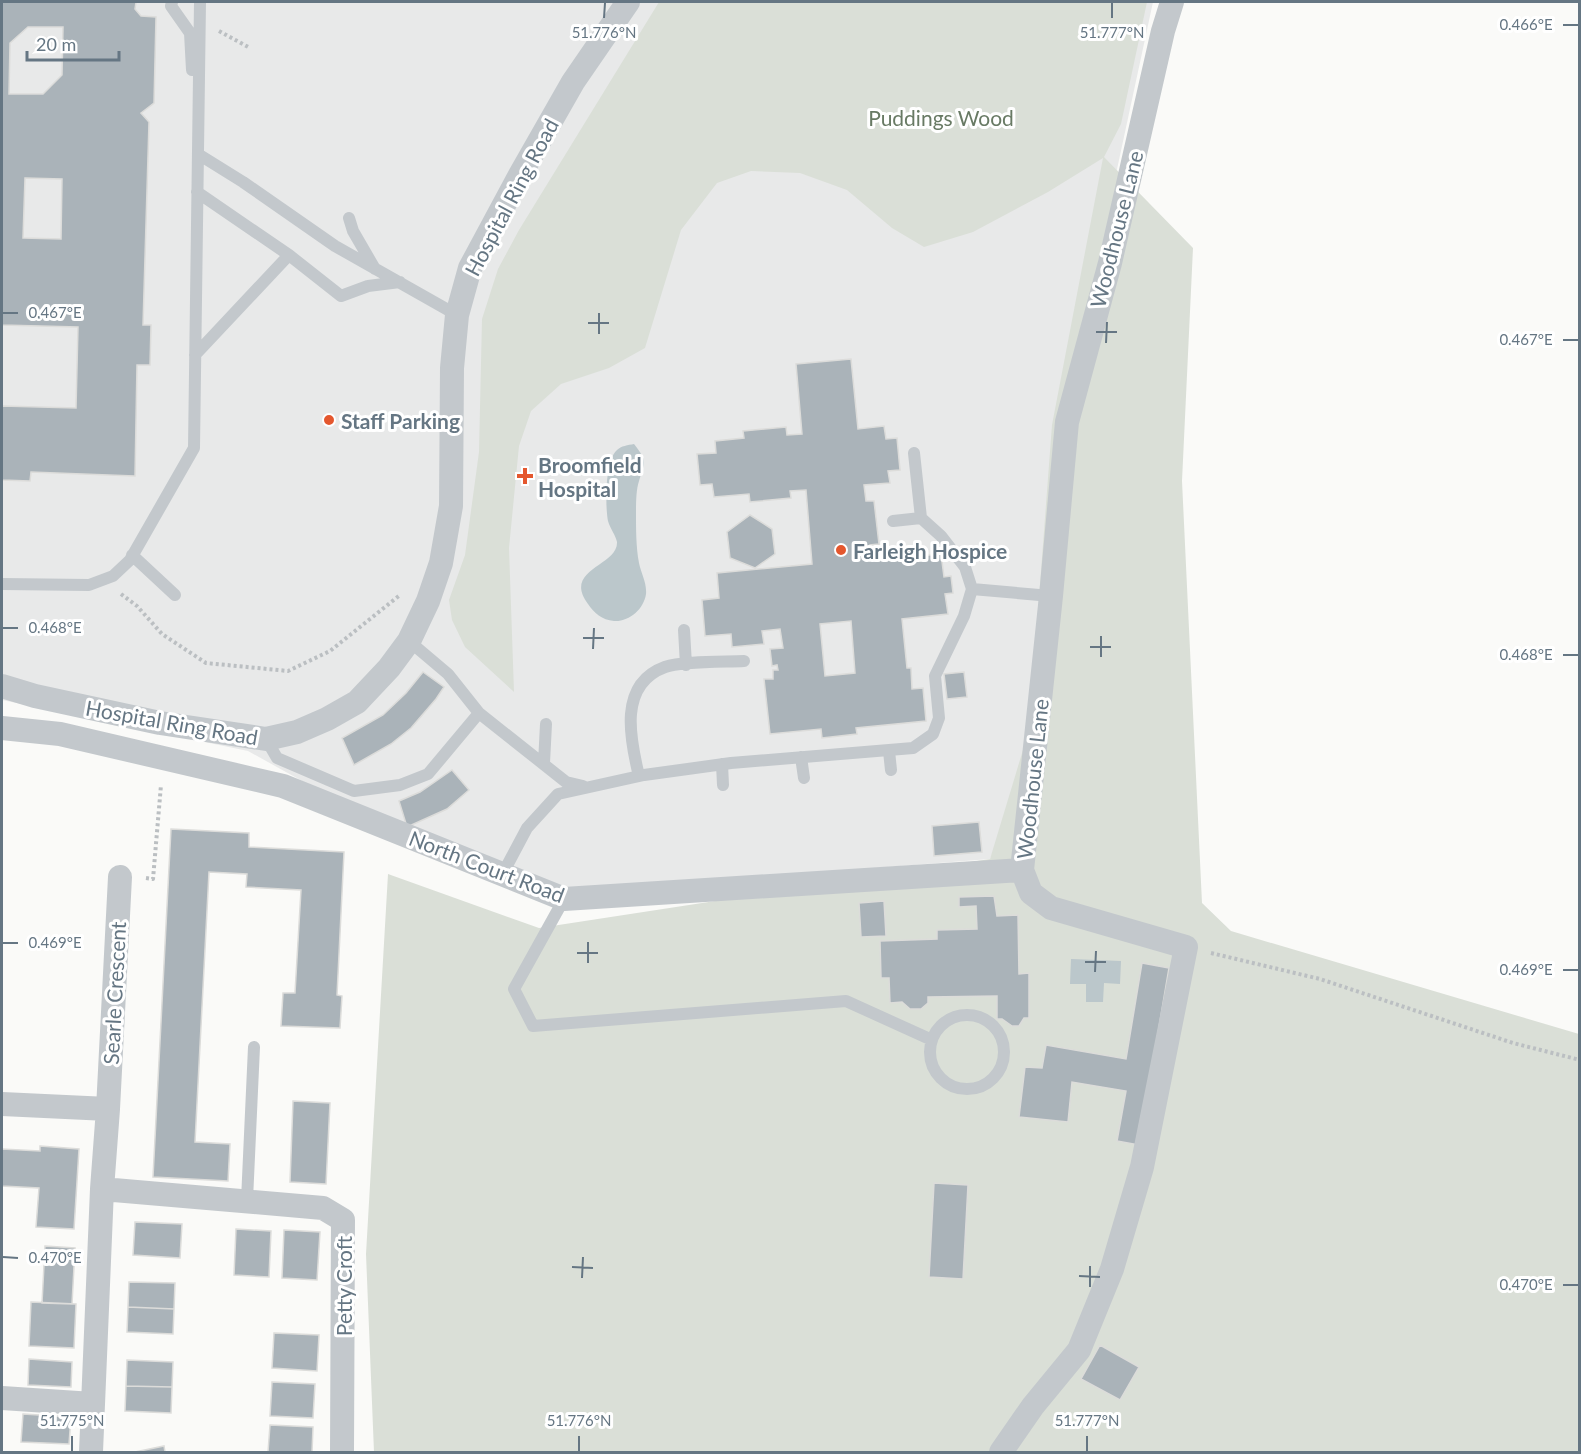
<svg xmlns="http://www.w3.org/2000/svg" width="1581" height="1454" font-family="Lato,sans-serif">
	<rect width="100%" height="100%" fill="#fafaf8"/>
	<path fill="#e8e9e9" d="M2 2H1153L1108 211 1045 526 1029 730 1013 802 990 859 566 892 304 782 248 751 2 700Z"/>
	<path fill="#dadfd7" d="M659 2H1147L1121 124 1104 157 1193 248 1182 481 1202 903 1231 931 1579 1034V1452H374L366 1254 388 874 539 928 990 859 1029 730 1052 425 1103 158 1048 192 973 232 924 247 892 228 847 190 800 173 751 171 717 183 681 230 645 348 609 368 561 384 531 411 519 446 509 548 514 692 465 647 452 620 449 600 465 555 479 452 482 319 498 269 519 230Z"/>
	<path fill="#bbc7cb" d="M634 444C648 462 645 461 639 481 636 490 636 503 636 513 636 529 636 547 639 563 641 573 647 583 646 594 644 609 629 622 614 621 602 620 594 613 588 604 562 569 618 566 617 542 616 536 610 528 608 521 605 506 605 460 617 450 621 446 628 445 634 444Z
		M1071 959 1121 961 1120 984 1104 983 1103 1002H1086V984H1070Z"/>
	<path fill="#aab3b9" stroke="#dcdcda" stroke-width="1.5" fill-rule="evenodd" d="M2 2H136L135 9 141 16 156 17 154 103 141 113 149 122 143 325H151L150 365H137L135 476 31 472 30 481 2 480V406L76 408 78 327 2 325ZM28 27H63L62 75 43 94H9L10 43ZM25 178 62 179 61 239 23 238Z
		M851 359 858 429 884 426 886 439 897 438 900 470 888 471 890 483 864 485 866 501H874L879 544 870 545 871 560 941 554 944 577 951 576 953 593 945 594 948 614 902 619 907 668H911L912 689 923 688 926 721 856 728 857 734 822 738 821 729 770 734 764 679H773V670H778L777 665 772 666 770 649 783 648 780 629 762 631 764 644 732 647 731 634 705 636 702 600 719 598 717 573 812 564 806 490 790 491 791 498 750 502 749 494 714 497 712 484 700 485 697 454 716 453 715 441 744 438 743 431 786 427 787 435 802 434 796 364ZM851 621 855 673 825 676 820 624Z
		M750 515 772 529 775 554 755 568 730 558 727 532Z
		M423 672 444 687 436 699 411 728 391 744 354 765 342 738 383 715 406 693Z
		M964 672 967 697 947 699 944 674Z
		M452 770 469 790 447 809 407 827 399 801 420 792Z
		M979 822 982 852 934 856 932 826Z
		M171 829 249 833V847L344 852 337 995 342 996 340 1028 281 1026 283 993H295L301 890 246 887 247 874 209 872 195 1142 230 1144 228 1181 153 1177Z
		M994 896 997 916 1018 915 1019 974 1029 973V1018H1024L1019 1026H1012L1002 1019H997V996L928 997V1003L921 1009H910L902 1002 890 1003 889 978H881L880 941 937 939V930L977 929 976 906 959 907V897Z
		M884 901 886 936 861 937 859 903Z
		M1142 963 1169 968 1139 1145 1117 1141 1126 1091 1072 1082 1068 1122 1019 1117 1025 1067 1042 1068 1046 1045 1126 1059Z
		M293 1101 330 1103 326 1184 290 1182Z
		M40 1146 79 1149 74 1229 36 1227 39 1188 2 1186V1149L40 1151Z
		M934 1183 968 1185 963 1279 929 1277Z
		M135 1222 182 1224 180 1258 133 1255Z
		M236 1229 271 1231 269 1277 234 1275Z
		M284 1230 320 1232 317 1280 282 1278Z
		M45 1246 75 1248 72 1304 42 1303Z
		M129 1282 175 1283 174 1309 128 1307Z
		M31 1302 76 1304 74 1348 29 1346Z
		M128 1307 174 1309 173 1334 127 1332Z
		M274 1333 319 1335 317 1371 272 1368Z
		M1100 1345 1139 1367 1120 1400 1081 1379Z
		M29 1359 72 1362 71 1387 28 1385Z
		M127 1360 173 1362 172 1387 126 1386Z
		M272 1382 315 1384 313 1418 270 1416Z
		M126 1386 172 1387 171 1413 125 1411Z
		M23 1414 71 1417 69 1444 21 1442Z
		M270 1425 313 1427 312 1452H268Z
		M164 1446 165 1452H135Z"/>
	<g fill="none" stroke-linecap="round" stroke-linejoin="round">
		<path stroke="#bbbfc2" stroke-width="4" stroke-dasharray="3 3" stroke-linecap="butt" d="M219 31 250 48
			M121 594 137 606 162 634 206 663 288 671 330 651 400 595
			M146 878 153 879 161 785
			M1211 953 1320 979 1513 1043 1580 1060"/>
		<path stroke="#c3c8cc" stroke-width="12" d="M172 2 171 6 190 33 192 70
			M198 150V154L243 182 335 246 457 315
			M197 192 289 255 341 296 368 286 400 282
			M349 218 353 231 375 269
			M195 355 289 255
			M893 521 921 518
			M132 555 175 595
			M2 584 89 585 113 576 130 560 194 448 200 2
			M972 589 1051 596
			M684 630 686 665
			M409 641 448 674 479 713 566 782 583 786
			M266 739 277 758 354 791 400 785 428 774 479 713
			M889 751 891 770
			M801 757 804 778
			M544 763 546 724
			M722 764 723 785
			M639 776C630 739 618 684 665 667 682 661 724 662 744 661
			M502 875 527 828 558 794 644 775 731 763 913 748 933 734 939 718 935 676 964 616 972 589 965 567 941 536 921 518 914 453
			M564 899 514 989 533 1026 846 1001 932 1040
			M930 1052a37 37 0 1 1 74 0a37 37 0 1 1-74 0Z
			M247 1200 254 1047"/>
		<path stroke="#c3c8cc" stroke-width="24" d="M2 686 35 696 160 723 266 739 297 732 327 719 357 702 389 668 409 641 428 601 441 563 451 506 452 368 457 315 470 268 520 175 573 82 628 2
			M2 728 60 734 283 786 564 899 1022 870
			M2 1104 108 1109 102 1189 91 1452
			M108 1109 120 877
			M102 1189 323 1208 343 1220 342 1452
			M2 1398 93 1404
			M1001 1452 1033 1406 1079 1350 1112 1269 1142 1167 1186 947 1051 908 1031 893 1022 870 1051 596 1067 422 1110 263 1163 31 1172 2"/>
	</g>
	<path fill="none" stroke="#657683" stroke-width="2" d="M604 18 605 3M1112 18V3M1563 25H1578M3 313H18M588 323H609M1096 332H1117M599 334V313M1563 340H1578M1106 343 1107 322M3 628H18M583 638H604M1090 647H1111M593 649 594 628M1563 655H1578M1101 657V636M3 943H18M577 953H598M1085 962H1106M588 963V942M1563 970H1578M1095 972 1096 951M3 1257 18 1258M572 1267 593 1268M1079 1276 1100 1277M582 1278 583 1257M1563 1285H1578M1090 1287V1266M72 1451V1436M579 1451V1436M1087 1451V1436"/>
	<g fill="#e4572e" stroke="#fff" stroke-width="2">
		<circle cx="329" cy="420" r="6"/>
		<path d="M522 467h6v6h6v6h-6v6h-6v-6h-6v-6h6z"/>
		<circle cx="841" cy="550" r="6"/>
	</g>
	<g text-anchor="middle" dominant-baseline="central" stroke-width="6" stroke-linejoin="round" paint-order="stroke">
		<g font-size="21" fill="#687a64" stroke="#fff">
			<text x="941" y="117">Puddings Wood</text>
		</g>
		<g font-size="21" fill="#657683" stroke="#fff">
			<text transform="translate(511 197) rotate(-62)">Hospital Ring Road</text>
			<text transform="translate(1116 229) rotate(-76)">Woodhouse Lane</text>
			<text transform="translate(172 722) rotate(10)">Hospital Ring Road</text>
			<text transform="translate(1032 779) rotate(-84)">Woodhouse Lane</text>
			<text transform="translate(487 866) rotate(21)">North Court Road</text>
			<text transform="translate(114 993) rotate(-87)">Searle Crescent</text>
			<text transform="translate(343 1286) rotate(-90)">Petty Croft</text>
		</g>
		<g font-size="21" font-weight="bold" fill="#657683" stroke="#fff" text-anchor="start">
			<text x="341" y="420">Staff Parking</text>
			<text x="538" y="464">Broomfield<tspan x="538" dy="24">Hospital</tspan></text>
			<text x="853" y="550">Farleigh Hospice</text>
		</g>
	</g>
	<g font-size="15" text-anchor="middle" fill="#657683" stroke="#fff" stroke-width="6" stroke-linejoin="round" paint-order="stroke">
		<text x="1526" y="30">0.466°E</text>
		<text x="604" y="38">51.776°N</text>
		<text x="1112" y="38">51.777°N</text>
		<text x="55" y="318">0.467°E</text>
		<text x="1526" y="345">0.467°E</text>
		<text x="55" y="633">0.468°E</text>
		<text x="1526" y="660">0.468°E</text>
		<text x="55" y="948">0.469°E</text>
		<text x="1526" y="975">0.469°E</text>
		<text x="55" y="1263">0.470°E</text>
		<text x="1526" y="1290">0.470°E</text>
		<text x="72" y="1426">51.775°N</text>
		<text x="579" y="1426">51.776°N</text>
		<text x="1087" y="1426">51.777°N</text>
	</g>
	<rect width="1581" height="1454" fill="none" stroke="#657683" stroke-width="6"/>
	<path d="M27 51v9h92v-9" fill="none" stroke="#657683" stroke-width="3"/>
	<text x="36" y="51" font-size="18" fill="#657683" stroke="#ffffff" stroke-width="4.5" paint-order="stroke">20 m</text>
</svg>
